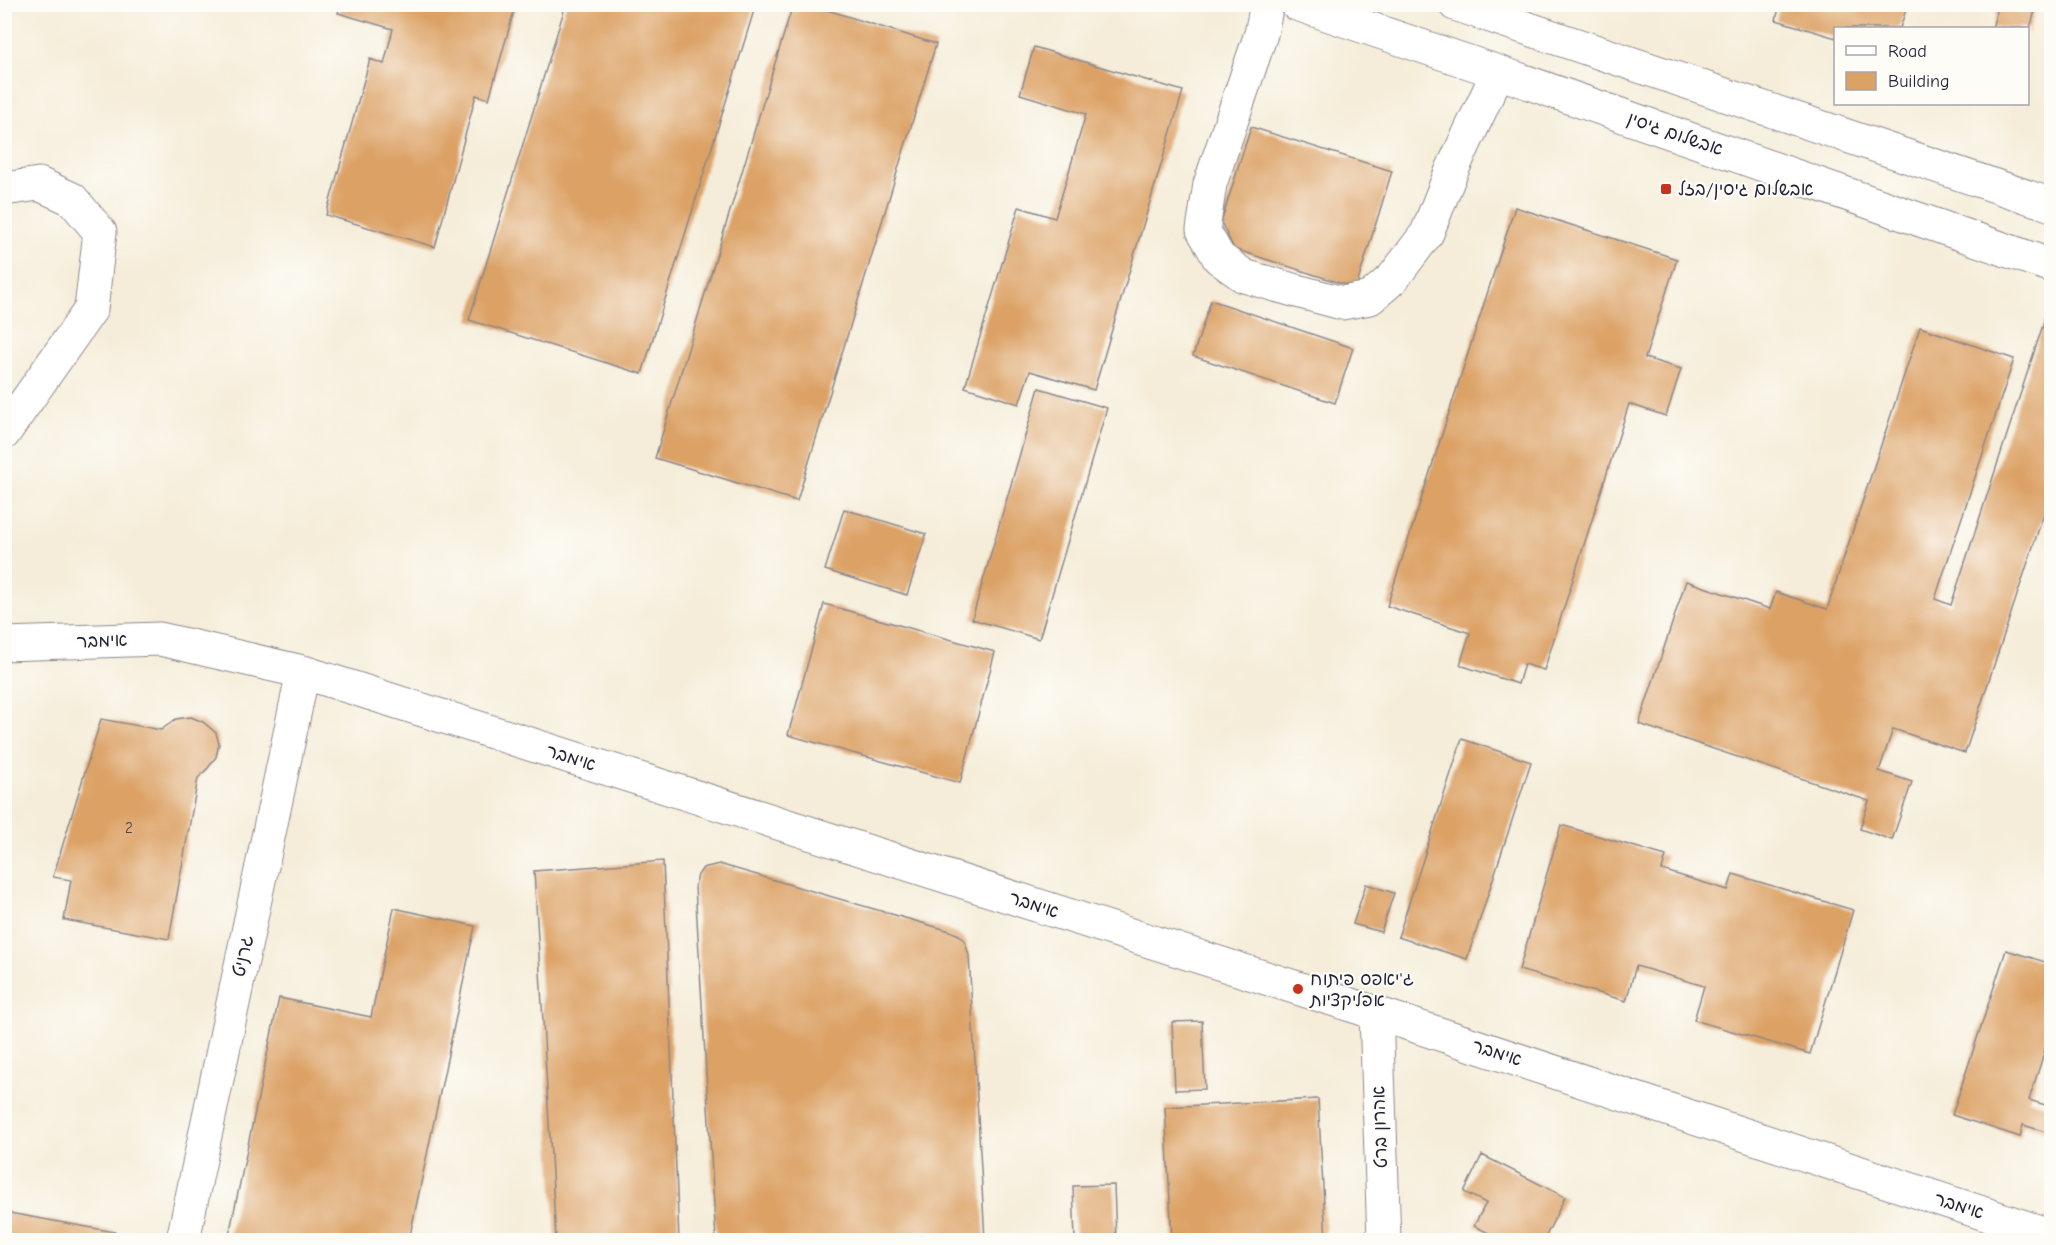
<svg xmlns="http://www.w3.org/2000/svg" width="2056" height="1245" font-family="'Comic Neue','Playpen Sans Hebrew',sans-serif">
	<rect width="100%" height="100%" fill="#fdfcf7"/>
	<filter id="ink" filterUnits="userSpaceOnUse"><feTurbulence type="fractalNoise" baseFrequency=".0167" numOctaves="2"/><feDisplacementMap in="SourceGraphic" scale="12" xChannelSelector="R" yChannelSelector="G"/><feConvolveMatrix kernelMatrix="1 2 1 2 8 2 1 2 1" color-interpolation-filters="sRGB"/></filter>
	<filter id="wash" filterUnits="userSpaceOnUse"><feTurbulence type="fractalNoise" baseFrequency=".008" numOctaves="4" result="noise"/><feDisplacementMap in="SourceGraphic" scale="24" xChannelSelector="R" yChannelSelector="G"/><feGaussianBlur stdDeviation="1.35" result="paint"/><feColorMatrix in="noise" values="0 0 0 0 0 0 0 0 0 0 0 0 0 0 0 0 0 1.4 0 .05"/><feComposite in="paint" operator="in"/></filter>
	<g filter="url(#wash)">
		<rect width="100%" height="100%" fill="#f5edd9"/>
		<g id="blocks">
			<path fill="#dca165" d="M340 4H516L489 99 476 95 435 247 326 215 370 59 384 64 393 29 338 13Z
				M566 4H756L642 374 469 320Z
				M793 4H808L936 44 797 501 655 458Z
				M1780 4H1908L1900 28H1836V38L1776 20Z
				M1999 4H2037L2028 35V28H1992Z
				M1034 47 1183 91 1094 390 1030 371 1019 404 965 387 1019 207 1055 218 1086 114 1020 94Z
				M1251 127 1392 171 1356 288 1234 249 1221 222Z
				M1515 207 1677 259 1645 358 1681 369 1666 416 1629 404 1544 670 1524 664 1518 684 1460 665 1470 633 1387 606Z
				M1211 300 1353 348 1335 403 1193 356Z
				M2044 322 2052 325V489L1965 753 1893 729 1879 771 1912 782 1892 840 1860 829 1869 801 1639 724 1686 581 1770 609 1776 592 1827 609 1920 327 2014 359 1935 599 1951 605Z
				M1039 388 1107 408 1039 639 972 619Z
				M844 509 926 534 907 595 825 570Z
				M824 604 995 652 960 783 788 735Z
				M191 717 203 722 216 733 219 744 216 757 208 768 198 778 169 939 64 920 71 880 53 877 101 719 161 730 176 719Z
				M1462 739 1531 762 1467 959 1398 937Z
				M1561 825 1666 856 1662 870 1728 890 1733 874 1853 910 1810 1054 1694 1020 1704 986 1636 966 1626 1001 1519 970Z
				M663 861 679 1240H556L534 871Z
				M719 864 950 931 959 935 965 941 969 956 985 1240H716L695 886 698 875 703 868Z
				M1366 884 1394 893 1381 932 1353 924Z
				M394 908 475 926 409 1240H228L279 998 371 1017Z
				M2006 950 2052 964V1035L2050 1034 2029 1100 2052 1107V1134L2023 1125 2020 1137 1952 1115Z
				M1202 1021 1205 1089 1175 1090 1172 1022Z
				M1318 1099 1326 1240H1172L1165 1107Z
				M1482 1155 1565 1197 1544 1240H1503L1474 1226 1486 1203 1464 1192Z
				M1114 1185 1116 1240H1075L1073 1186Z
				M4 1212 115 1232 114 1240H4Z"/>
		</g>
	</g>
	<g filter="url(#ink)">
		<use href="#blocks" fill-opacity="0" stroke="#8c888a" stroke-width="1.5"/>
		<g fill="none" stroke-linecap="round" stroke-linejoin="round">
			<defs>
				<path id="minor" d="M1267 4 1261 34 1210 184 1203 230 1219 258 1244 276 1293 290 1342 303 1370 298 1393 278 1427 233 1452 170 1498 72
					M1297 4 1498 72 2052 266
					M1455 4 2052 205
					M4 189 39 184 72 199 100 232 91 309 4 433
					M4 644 160 639 303 672 1376 1013 2052 1236
					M1376 1013 1384 1240
					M183 1240 303 672"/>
			</defs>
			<use href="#minor" stroke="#8c888a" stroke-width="35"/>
			<use href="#minor" stroke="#fff" stroke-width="33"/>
		</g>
	</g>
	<g fill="#c8321e" stroke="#fdfcf7" stroke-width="2">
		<rect x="1660" y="183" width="12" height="12" rx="3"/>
		<circle cx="1298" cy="989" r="6"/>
	</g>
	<g text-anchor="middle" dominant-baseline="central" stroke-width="4.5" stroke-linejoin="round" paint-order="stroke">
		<g font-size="15" fill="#504246">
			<text x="129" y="828">2</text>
		</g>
		<g font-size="18" fill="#22223b" stroke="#fdfcf7">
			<text transform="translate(1675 134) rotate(19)">אבשלום גיסין</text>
			<text transform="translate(102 641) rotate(-2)">אימבר</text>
			<text transform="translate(571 758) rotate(18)">אימבר</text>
			<text transform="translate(1034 905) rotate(18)">אימבר</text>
			<text transform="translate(243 956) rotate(-78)">גרניט</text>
			<text transform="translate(1497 1053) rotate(18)">אימבר</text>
			<text transform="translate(1380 1127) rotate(-92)">אהרון ברט</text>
			<text transform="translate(1959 1206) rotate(18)">אימבר</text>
		</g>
		<g font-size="18" fill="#22223b" stroke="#fdfcf7" text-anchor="start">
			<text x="1678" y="189">אבשלום גיסין/בזל</text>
			<text x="1310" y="979">ג'יאפס פיתוח<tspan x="1310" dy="21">אפליקציות</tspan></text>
		</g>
	</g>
	<rect width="2056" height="1245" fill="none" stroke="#fdfcf7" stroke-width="24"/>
	<rect x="1834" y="27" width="195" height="78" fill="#fdfcf7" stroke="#a5a5ac" stroke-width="1.5"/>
	<rect x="1846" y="46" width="30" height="9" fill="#ffffff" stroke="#a5a5ac" stroke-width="1.5"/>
	<text x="1888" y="57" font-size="18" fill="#22223b">Road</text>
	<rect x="1846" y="72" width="30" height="18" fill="#dca165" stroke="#a5a5ac" stroke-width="1.5"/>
	<text x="1888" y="87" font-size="18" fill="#22223b">Building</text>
</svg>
